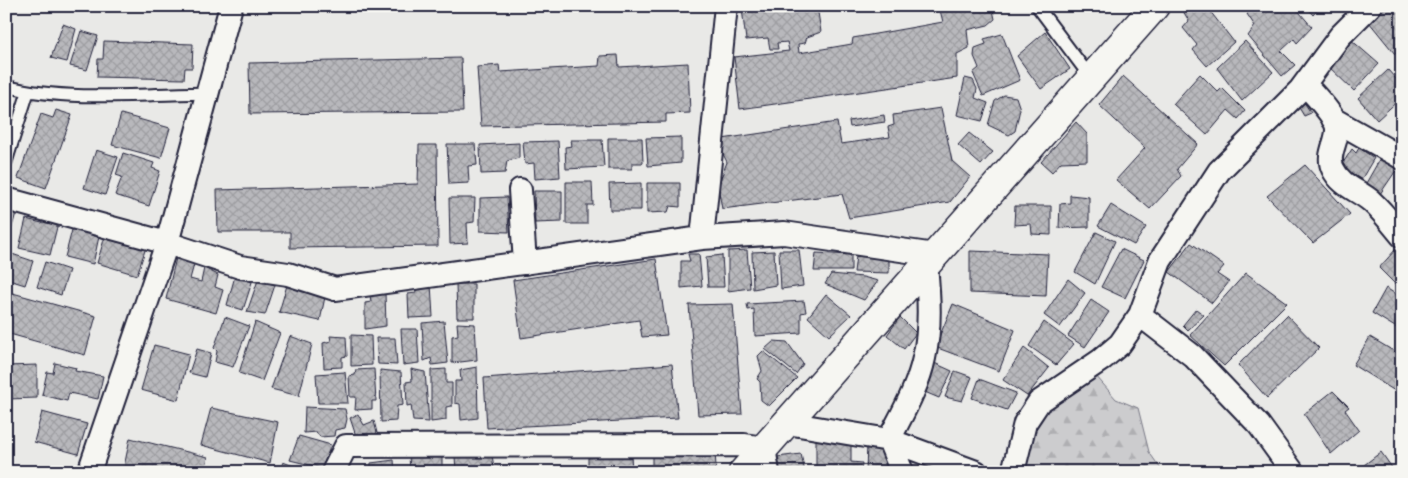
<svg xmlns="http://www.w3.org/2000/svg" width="1408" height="478" font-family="'Indie Flower',sans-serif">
	<defs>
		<pattern id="forest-firs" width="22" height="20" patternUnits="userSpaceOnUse" patternTransform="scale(1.25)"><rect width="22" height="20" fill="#ccccce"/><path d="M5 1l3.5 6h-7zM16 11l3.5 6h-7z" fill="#afafb2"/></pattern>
		<pattern id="building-cross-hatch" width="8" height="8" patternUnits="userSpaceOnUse" patternTransform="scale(1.25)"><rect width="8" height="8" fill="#b8b8bc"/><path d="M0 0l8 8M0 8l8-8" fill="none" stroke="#9e9ea2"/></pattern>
	</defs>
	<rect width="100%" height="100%" fill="#e9e9e7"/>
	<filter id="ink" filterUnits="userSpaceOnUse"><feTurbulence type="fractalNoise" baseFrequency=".02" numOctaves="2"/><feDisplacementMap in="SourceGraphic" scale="10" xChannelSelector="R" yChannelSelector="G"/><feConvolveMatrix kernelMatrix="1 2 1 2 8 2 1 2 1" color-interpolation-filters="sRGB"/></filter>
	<g filter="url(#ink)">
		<path fill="url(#forest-firs)" stroke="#777784" d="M1096 376 1116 399 1138 408 1149 452 1163 472H1021L1032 428 1046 407Z"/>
		<path fill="url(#building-cross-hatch)" stroke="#22223b" d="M759 6H817L821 32 807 37 805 43 798 44 799 53 852 44 853 38 943 22 939 6H992L995 19 988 25 967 30 969 48 957 54V78L740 109 734 57 789 51 787 42 777 43 778 49H770L768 38 746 40 742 9Z
			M1180 6H1206L1234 42 1207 66 1193 50 1197 45 1183 28 1189 21Z
			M1255 6H1294L1312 27 1297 43 1294 39 1281 51 1295 65 1282 76 1248 36 1255 26 1247 14Z
			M1305 6H1321L1313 15Z
			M1388 6 1402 7V48L1395 54 1369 22Z
			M63 24 76 29 67 62 51 58Z
			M81 31 98 36 87 70 70 66Z
			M1045 32 1070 69 1041 89 1017 56Z
			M1002 34 1020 80 983 96 973 73 979 68 974 56 975 48 986 44 984 39Z
			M1349 38 1379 64 1354 91 1327 65Z
			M104 41 193 44 192 68H185L184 79 97 77 98 59H103Z
			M1245 41 1273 72 1242 101 1217 68Z
			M618 55 619 67 688 63 690 113 666 114V122L481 126 477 67 499 65 500 72 599 66 600 56Z
			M461 58 463 112 250 114 249 63Z
			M1388 70 1402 86V97L1377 120 1358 98Z
			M1200 74 1218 92 1222 88 1245 111 1238 119 1228 110 1207 135 1173 104Z
			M1123 76 1198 144 1177 169 1181 176 1150 209 1116 180 1145 148 1099 105Z
			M965 78 973 80 977 89 975 98 988 103 982 121 957 115Z
			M1004 95 1016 97 1020 109 1015 131 1009 135 988 125 995 101Z
			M1304 102 1311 113 1304 116 1298 106Z
			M941 108 952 161 970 177 950 202 849 218 842 194 722 209 718 186 727 162 723 154 722 139 837 122 841 144 890 137 888 127 894 125 893 115Z
			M56 110 72 115 46 188 18 178 41 114 53 118Z
			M121 114 170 128 161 158 112 145Z
			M884 115 885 122 850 127 849 121Z
			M1076 122 1087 134V161L1061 162 1052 172 1041 162Z
			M969 133 993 152 981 165 958 145Z
			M681 137V163L648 166 646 138Z
			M608 138H642L643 163H632V169H608Z
			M571 140H602L604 167 566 169 565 147 572 146Z
			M558 141 560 177 535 179 534 163 525 164 523 142Z
			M519 143V158L507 161 505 173 481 174 480 145Z
			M447 144H475L477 165 468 166 469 183 449 184Z
			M419 145H437L438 246 290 248V232H218L217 190 418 184Z
			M1359 148 1374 158 1361 180 1341 166 1352 149 1356 153Z
			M96 150 118 157 105 195 84 188Z
			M123 153 154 163 152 168 160 171 149 206 115 195 122 177 116 175Z
			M1381 157 1397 169 1380 194 1365 185Z
			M1305 165 1350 214 1313 243 1267 196Z
			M566 182H592L593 205H587V224H566Z
			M641 183V210H610L609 184Z
			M647 183H680V207L670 206 668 212 647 213Z
			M534 191H562V222L535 223Z
			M1070 195 1089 197V227L1059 228 1060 204 1070 203Z
			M507 197 509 232 480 231V198Z
			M449 198H475L474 222 467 223 468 243 450 244Z
			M1111 205 1146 227 1134 245 1098 226Z
			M1015 206H1051V235L1032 234 1031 224 1014 225Z
			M6 210 16 213 10 234 6 233Z
			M26 219 42 223 43 219 58 223 50 255 19 248Z
			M73 226 100 232 93 264 65 257Z
			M1096 232 1115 241 1095 284 1075 272Z
			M106 233 147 244 137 275 97 263Z
			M1191 243 1224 266 1217 274 1229 282 1212 303 1169 272Z
			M1121 249 1144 260 1125 298 1101 287Z
			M1396 249 1402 254V291L1379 268Z
			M747 250 750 288 728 291V251Z
			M779 250H799L803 286 781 289Z
			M774 251 776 285 753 289 752 252Z
			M970 251 1048 254 1046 296 970 293Z
			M9 253 33 261 25 285 6 279V262Z
			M816 253 851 255V271H814Z
			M177 254 195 261 190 279 201 282 204 268 218 275 215 287 223 290 216 313 166 299Z
			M688 254H699L702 286 681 288V261H690Z
			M722 255 724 287H708L706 257Z
			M856 256 889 257V273L854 272Z
			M656 259 667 335 642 337 639 320 521 338 513 280Z
			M45 262 69 270 61 295 37 287Z
			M1246 273 1287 303 1224 366 1190 335Z
			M831 274 863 277 878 281 864 300 825 284Z
			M235 276 252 282 243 310 227 305Z
			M1068 279 1085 293 1060 327 1044 315Z
			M258 280 275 285 265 315 247 312Z
			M288 282 326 292 320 321 279 312Z
			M431 284 433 317 409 318 408 294 416 293 415 285Z
			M456 284H474V318H457Z
			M1386 288 1402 298V327L1400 330 1372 313Z
			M9 292 96 316 85 355 6 333V302Z
			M385 293 386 326 365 329V303L371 302 370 295Z
			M826 294 851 315 829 336 808 317Z
			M1091 300 1109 312 1085 347 1068 336Z
			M804 301 806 312 801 313V333L755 336 754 309 748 310 747 304Z
			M733 304 742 414 698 415 689 305Z
			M953 304 1015 330 999 371 935 347Z
			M1196 309 1204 315 1188 330 1183 325Z
			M1287 315 1319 348 1267 398 1238 365Z
			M225 317 249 326 233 367 215 362 217 351 214 348Z
			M900 317 916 333 904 349 887 335Z
			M444 321 448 363 432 365 431 358 424 361 422 323Z
			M255 322 280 333 262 381 239 373Z
			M1044 322 1074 344 1056 365 1029 346Z
			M457 323 475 324 477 360 452 363V336L458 335Z
			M401 329H417L419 363 403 365Z
			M351 335 371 336 372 365 351 366Z
			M290 336 312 344 299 396 271 389Z
			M330 336 346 337 347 356 342 357V367L324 368 323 343 331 341Z
			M1370 337 1402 356V378L1395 391 1353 365Z
			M376 338H395L397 365 378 364Z
			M774 341 787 342 803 364 796 374 765 349Z
			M154 345 189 354 178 400 141 390Z
			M1024 348 1049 368 1027 396 1003 380Z
			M197 349 211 353 205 377 189 373Z
			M763 351 797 378 769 406 761 400 760 382 757 379 762 371 758 356Z
			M930 361 952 371 939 398 920 390Z
			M55 363 76 368 75 371 103 376 98 399 69 393 67 401 42 395 47 372 53 373Z
			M672 364 678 418 487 428 484 378Z
			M37 365V398L7 399 6 366Z
			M477 367 478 418 461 420 460 404 455 403V381H461L460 370Z
			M374 369 376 401H372V409L355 410 356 397H350L349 376 355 375 356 370Z
			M411 369 425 372 429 422 413 421 411 405 407 406 406 382 412 381Z
			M446 369V383H452V406L446 407V420L431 422V370Z
			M380 370 401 372 403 405 397 406 396 421 381 422Z
			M955 371 972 377 962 401 945 397Z
			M345 372 348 403H318L316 374Z
			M979 379 1016 393 1007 410 972 398Z
			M1333 391 1349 407 1345 410 1359 430 1331 454 1304 414Z
			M305 407 345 409 347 419 345 428 335 430 334 436 320 437 316 432 304 433Z
			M211 408 278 422 270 463 201 445Z
			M42 412 87 424 78 454 34 442Z
			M358 414 364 425 374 421 377 433 357 439 350 418Z
			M299 436 331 445 322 468 290 460Z
			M130 438 208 457 205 472H123Z
			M816 439 851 442V462L862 463 861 472H816Z
			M867 445 882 446 890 472H866Z
			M715 452 716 467 712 472H652V456Z
			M1381 452 1395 472H1355Z
			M801 454 805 472H780L777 457Z
			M409 455H442V472H410Z
			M492 455 494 468 499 467 500 472H456L455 456Z
			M631 455 632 472H588V458Z
			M394 460 395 472H371V463Z
			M283 462 309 472H279Z"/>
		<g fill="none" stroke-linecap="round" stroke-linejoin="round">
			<defs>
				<path id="service" d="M1037 6 1091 78
					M6 86C64 102 147 94 208 93
					M6 162 28 92"/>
				<path id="minor" d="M1305 84C1313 94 1335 115 1337 128 1338 142 1326 155 1333 169 1341 186 1358 190 1371 201 1383 212 1392 224 1402 236
					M1333 119 1402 158
					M520 190 525 263
					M6 199 167 243 240 267 288 274 335 289 702 238 784 233 935 255
					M702 238 726 6
					M1140 315 1193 356 1259 425 1293 472
					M787 423 889 440 976 472
					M89 472 167 243 231 6
					M333 472 346 446 744 445 764 448 768 472
					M902 472 889 440C902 414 918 387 924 358 931 327 929 296 926 265
					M1013 472 1025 423 1039 402 1101 360 1120 344 1140 315 1160 261 1219 171 1300 90 1340 36 1370 6"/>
				<path id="tertiary" d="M743 472 1155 6"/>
			</defs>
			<use href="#service" stroke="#22223b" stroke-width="15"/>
			<use href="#minor" stroke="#22223b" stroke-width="26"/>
			<use href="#tertiary" stroke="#22223b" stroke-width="31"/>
			<use href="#service" stroke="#f6f6f2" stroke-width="11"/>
			<use href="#minor" stroke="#f6f6f2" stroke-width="22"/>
			<use href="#tertiary" stroke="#f6f6f2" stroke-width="28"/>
		</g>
	</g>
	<rect width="1408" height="478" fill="none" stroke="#f6f6f2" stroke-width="25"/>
	<rect x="12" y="12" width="1383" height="453" fill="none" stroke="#22223b" stroke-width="2" filter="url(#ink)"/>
</svg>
